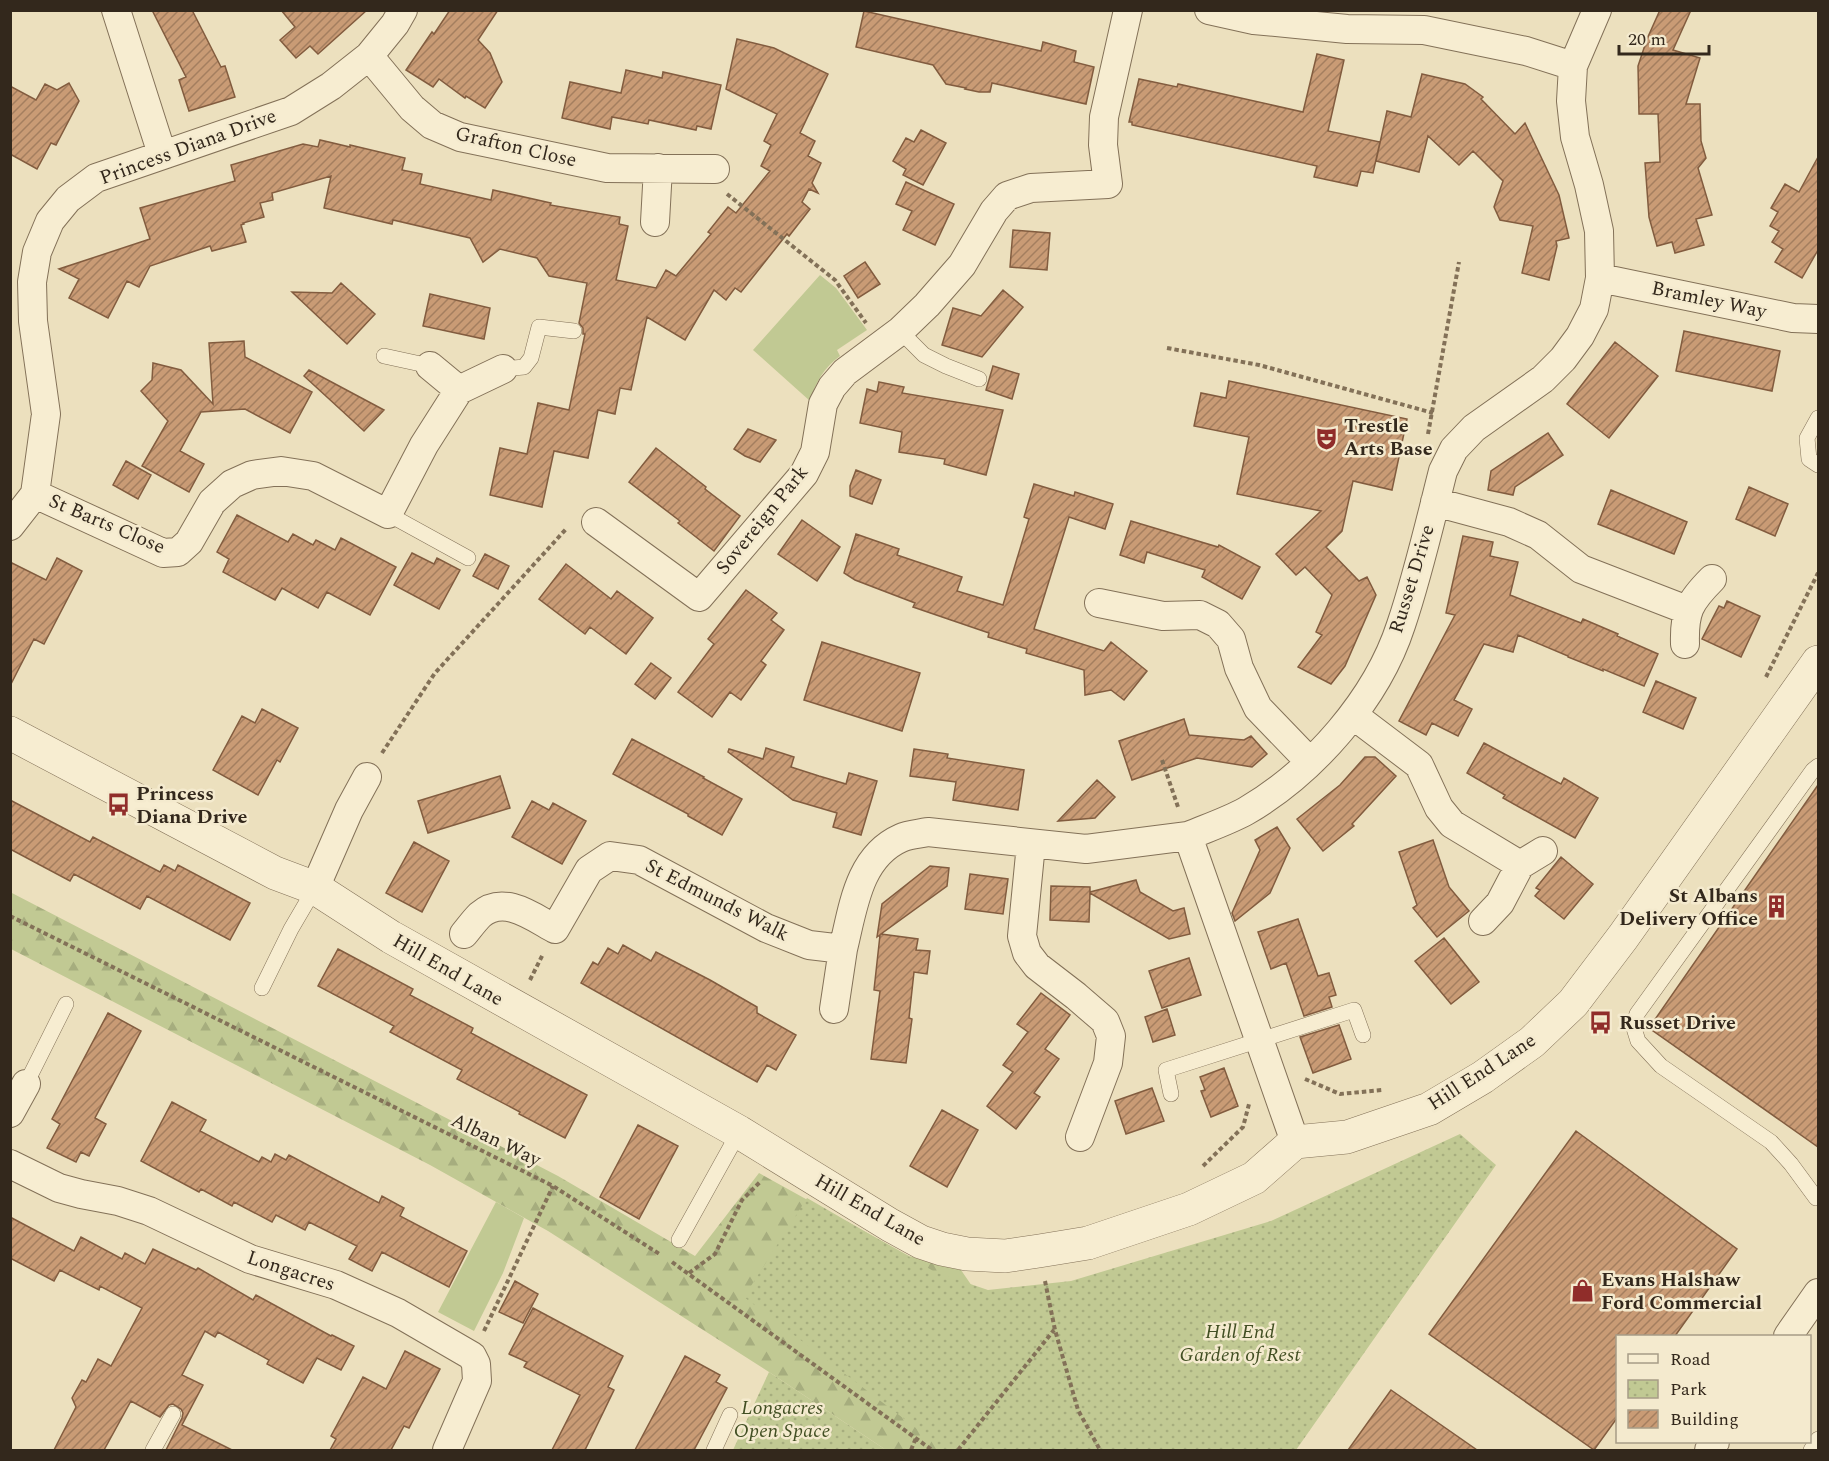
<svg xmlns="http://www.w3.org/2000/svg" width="1829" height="1461" font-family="Spectral,serif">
	<defs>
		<pattern id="forest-firs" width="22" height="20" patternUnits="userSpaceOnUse" patternTransform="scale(1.5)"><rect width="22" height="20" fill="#c1c993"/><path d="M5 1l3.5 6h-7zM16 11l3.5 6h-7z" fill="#a6ad7e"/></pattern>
		<pattern id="park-dots" width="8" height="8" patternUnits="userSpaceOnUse" patternTransform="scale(1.5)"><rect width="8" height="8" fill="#c1c993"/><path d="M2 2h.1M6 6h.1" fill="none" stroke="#a6ad7e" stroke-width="1.8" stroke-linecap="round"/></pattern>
		<pattern id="building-hatch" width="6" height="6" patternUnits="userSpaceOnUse" patternTransform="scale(1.5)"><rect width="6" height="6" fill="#c99b75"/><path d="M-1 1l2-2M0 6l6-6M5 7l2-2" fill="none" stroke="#a47e5f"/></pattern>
	</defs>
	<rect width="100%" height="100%" fill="#ece0be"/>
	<path fill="#c1c993" d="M820 275 836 288 867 330 837 350 840 356C824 368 816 381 810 401L753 350Z
		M496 1202 524 1218 503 1273 474 1331 438 1312Z"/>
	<path fill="url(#forest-firs)" d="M10 892 558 1176 695 1256 759 1173 909 1256 961 1270 1059 1413 1099 1450H886L769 1372 548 1231 430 1165 11 949Z"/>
	<path fill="url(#park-dots)" d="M1460 1134 1496 1165 1296 1450H945L744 1297 807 1198 935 1272 988 1290 1071 1281 1271 1221Z
		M769 1372 886 1450H733Z"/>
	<path fill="url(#building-hatch)" stroke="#825c3f" stroke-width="1.5" d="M152 10H192L221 67 225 66 235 97 189 111 179 80 186 77Z
		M281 10H367L318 54 310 46 296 58 280 40 295 27Z
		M450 10H498L478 40 490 53 502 82 485 108 466 96 465 98 439 79 433 87 406 70 432 32 434 34Z
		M1660 10H1691L1673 50 1700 58 1686 104H1700L1701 141 1706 158 1698 168 1712 215 1696 219 1704 245 1675 253 1672 242 1657 246 1649 217 1645 163 1660 162 1658 114H1639L1638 66 1647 39Z
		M864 11 1041 51 1043 42 1076 51 1074 62 1094 67 1086 104 992 83 990 92H979L965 89 966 88 946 84 933 65 856 47Z
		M737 39 774 48 828 74 800 133 815 141 808 156 821 163 812 183 818 193 809 189 802 202 810 209 789 236 787 234 741 292 735 288 726 300 714 290 685 340 647 317 631 390 620 388 615 414 598 410 588 458 554 451 542 507 490 495 500 448 527 454 538 403 569 410 585 334H583V328L579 323 587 283 549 276 537 258 500 249 483 262 470 238 393 220 392 224 324 208 331 176 272 193 273 200 260 203 264 217 243 223 244 224 241 225 246 242 212 251 210 246 150 266 139 287 127 281 108 318 69 298 79 279 59 269 150 239 140 208 235 181 231 165 303 144 318 147 320 140 350 147V145L405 158 402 170 422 174 420 184 491 200 493 190 551 203 550 205 620 217 619 224 628 226 616 280 656 288 666 270 676 276 711 234 708 232 728 207 736 213 770 171 761 166 771 145 764 141 777 114 726 89Z
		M1317 54 1344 60 1328 131 1380 142 1373 173 1361 171 1357 186 1314 177 1317 166 1132 125V122H1129L1139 79 1177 87 1178 84 1303 112Z
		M626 70 662 78 663 72 721 85 711 129 697 126 696 130 649 120 648 124 612 117 610 129 562 118 570 82 621 93Z
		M1422 74 1465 84 1483 97 1481 99 1515 134 1525 123 1559 195 1569 238 1556 241 1557 246 1549 280 1522 273 1533 226 1500 220 1494 207 1503 181 1473 151 1459 165 1428 136 1419 172 1376 161 1387 111 1411 117Z
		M69 83 79 101 56 145 51 143 37 169 10 154V86L36 100 45 84 57 90Z
		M921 130 946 143 923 185 903 175 906 169 893 161 906 138 914 142Z
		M1818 157V250L1802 278 1775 262 1783 249 1772 242 1779 231 1770 226 1778 212 1771 208 1785 184 1799 192Z
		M906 182 954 204 935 245 903 230 912 211 896 204Z
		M1013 230 1050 233 1047 270 1010 267Z
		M865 262 880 284 858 298 844 276Z
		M341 283 375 314 347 344 292 292 332 293Z
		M1003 290 1023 307 982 357 942 345 953 308 981 316Z
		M430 294 490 308 484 339 423 326Z
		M1684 331 1780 351 1772 391 1676 371Z
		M244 341 245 357 312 392 290 433 245 409 201 412 180 451 204 464 189 492 142 466 168 421 141 391 152 380 153 363 181 370 213 404 209 343Z
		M1615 342 1658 376 1609 438 1567 404Z
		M993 366 1019 374 1012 399 986 390Z
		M309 370 384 410 364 431 304 376Z
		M1229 381 1407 419 1392 490 1353 481 1342 531 1326 547 1359 581 1367 577 1376 595 1345 666 1331 684 1298 667 1322 635 1316 632 1332 595 1305 567 1296 575 1276 554 1321 511 1237 494 1249 437 1194 426 1201 393 1226 398Z
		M879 382 904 387 902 393 1003 410 986 475 944 464 945 459 899 452 902 432 860 423 867 389 877 392Z
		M748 429 776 440 760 462 745 456 734 449Z
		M1548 433 1563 455 1515 487 1513 495 1488 490 1491 471Z
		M656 448 706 487 705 489 740 516 714 551 678 523 680 521 629 482Z
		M126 461 151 475 138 499 113 485Z
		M856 470 881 480 872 504 850 496V486Z
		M1034 484 1074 496 1075 492 1113 504 1105 529 1069 517 1034 629 1104 651 1111 642 1147 671 1124 700 1111 690 1085 695 1084 670 1026 653 1027 649 988 637 989 633 913 607 915 603 855 580 844 573 856 534 899 549 897 555 962 577 957 591 1003 605 1029 519 1024 517Z
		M1749 487 1788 504 1775 536 1736 519Z
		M1611 490 1687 522 1674 554 1598 524Z
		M237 515 288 542 293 534 313 545 316 540 335 550 341 538 396 567 370 615 327 592 318 608 282 588 275 600 223 572 229 559 217 552Z
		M802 520 840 547 817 581 778 554Z
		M1131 521 1218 547 1219 545 1260 567 1242 599 1202 577 1205 570 1147 552 1144 563 1120 555Z
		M1463 536 1493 542 1490 556 1518 562 1510 595 1581 623 1583 619 1618 634 1617 636 1658 654 1644 686 1603 669V671L1568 657V656L1518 635 1513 652 1484 644 1454 700 1472 709 1458 736 1432 723 1426 735 1399 721 1455 615 1446 613Z
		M412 553 434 564 437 558 460 570 439 609 394 585Z
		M485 554 509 566 498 589 473 576Z
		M57 558 82 571 44 644 34 639 10 686V562L46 580Z
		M566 564 611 599 617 591 653 618 626 654 590 627 585 634 539 599Z
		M746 590 777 613 771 620 784 630 761 661 766 665 741 700 730 692 712 717 678 692 714 644 708 639Z
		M1727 601 1760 616 1741 657 1702 639 1719 606 1724 608Z
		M822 642 920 673 902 731 804 700Z
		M651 663 671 678 655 699 635 684Z
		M1656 681 1696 698 1683 729 1643 712Z
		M262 709 298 728 280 762 277 760 258 795 213 770 242 716 255 723Z
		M1184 719 1189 735 1244 740 1251 736 1267 754 1252 767 1197 758 1132 780 1119 741Z
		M632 739 704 777 703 778 742 799 722 835 688 816V814L613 774Z
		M1484 743 1561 784 1564 778 1598 798 1575 838 1503 798 1505 795 1467 773Z
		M766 748 794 757 791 767 819 776 846 784 849 773 877 781 861 835 833 827 837 813 793 800 728 752 729 749 763 759Z
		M914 749 948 754 947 758 1024 770 1018 810 953 800 956 782 910 776Z
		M1365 757H1375L1396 776 1352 824 1354 826 1323 851 1297 819 1340 785Z
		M500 776 510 808 428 833 418 801Z
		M1097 780 1115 797 1095 818 1058 821Z
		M1818 785V1147L1649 1028Z
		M10 800 90 842 93 837 160 872 164 865 175 871 178 865 250 903 230 940 147 896 140 909 74 874 70 881 10 849Z
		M532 801 549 810 553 803 586 821 562 864 512 837Z
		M1277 827 1290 848 1270 893 1235 921 1232 913 1260 850 1255 840Z
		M1433 840 1449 887 1469 911 1437 937 1413 908 1417 905 1399 852Z
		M414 842 449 861 422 912 386 893Z
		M1561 857 1593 884 1564 919 1535 896 1540 890 1536 888Z
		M930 866 949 868 947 886 881 934 918 939 916 950 930 951 927 974 914 972 909 1018 912 1019 906 1063 871 1059 880 991 874 990 880 935 877 937 882 904Z
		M970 874 1008 879 1003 914 965 909Z
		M1136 880 1140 892 1173 911 1184 908 1190 934 1169 939 1090 893 1089 922 1050 920 1051 886 1090 887V892Z
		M1298 919 1318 976 1329 973 1336 995 1329 997 1332 1007 1304 1016 1286 963 1271 969 1258 932Z
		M1444 938 1479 982 1451 1004 1415 961Z
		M623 945 651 961 656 952 710 980 757 1007V1013L796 1035 776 1070 767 1065 757 1082 581 983 593 962 598 965 608 948 618 954Z
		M338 949 413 989 410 995 473 1028 471 1033 587 1095 565 1138 519 1114 520 1112 457 1079 462 1070 390 1032 394 1026 318 986Z
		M1189 958 1201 995 1162 1008 1149 971Z
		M1041 993 1070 1015 1045 1049 1059 1059 1034 1093 1040 1097 1016 1129 987 1106 1013 1072 1003 1065 1028 1032 1017 1024Z
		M1167 1009 1175 1035 1153 1042 1145 1017Z
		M108 1013 141 1031 95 1118 106 1124 89 1156 81 1152 76 1162 47 1148 60 1124 52 1119Z
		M1339 1025 1351 1059 1313 1073 1300 1037Z
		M1224 1068 1238 1106 1211 1117 1201 1091 1205 1090 1200 1077Z
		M1152 1088 1164 1121 1126 1134 1115 1101Z
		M172 1102 206 1120 200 1131 259 1162 262 1157 271 1162 275 1154 286 1160 289 1155 379 1203 382 1196 404 1208 400 1216 467 1251 449 1287 382 1252 372 1271 349 1259 357 1246 309 1222 305 1230 276 1215 272 1222 234 1202 232 1206 201 1189 199 1192 141 1161Z
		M942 1110 978 1130 947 1187 910 1166Z
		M638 1125 678 1146 639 1219 600 1197Z
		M1576 1131 1737 1249 1675 1336H1617V1418L1594 1450 1429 1334Z
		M10 1217 74 1251 81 1237 122 1259 125 1253 145 1264 153 1249 196 1270 198 1268 253 1300 256 1295 331 1336 332 1335 354 1346 341 1370 317 1358 303 1383 267 1364 269 1360 218 1332 215 1337 205 1331 182 1375 203 1385 182 1425 232 1450H166L182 1418 183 1413 181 1409 173 1404 169 1405 160 1417 131 1401 104 1450H54L76 1407 72 1398 82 1380 86 1382 98 1359 111 1366 142 1308 100 1286 99 1290 60 1270 54 1281 10 1258Z
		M515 1281 538 1294 523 1323 499 1312Z
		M533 1308 623 1356 608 1387 614 1390 585 1450H552L580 1395 524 1367 527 1362 509 1354Z
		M405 1351 440 1369 409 1428 404 1426 391 1450H330L336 1439 331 1436 363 1377 386 1389Z
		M685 1356 720 1375 716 1382 727 1388 694 1450H635Z
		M1391 1390 1477 1450H1348Z"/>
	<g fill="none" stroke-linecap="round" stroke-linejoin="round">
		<defs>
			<path id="service" d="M900 331 924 355 946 366 979 379
				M384 356 430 366
				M503 369 524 367 531 358 539 327 574 331
				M1818 418 1807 438 1809 459 1818 465
				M388 514 468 558
				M262 988 291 929 315 888
				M26 1084 66 1004
				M1171 1094 1166 1070 1354 1010 1363 1035
				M1816 1198 1791 1164 1771 1142 1661 1066 1638 1041 1633 1025 1637 1014 1813 770 1818 766
				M679 1240 739 1132
				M153 1450 173 1414
				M714 1450 730 1415
				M1811 1450 1818 1439"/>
			<path id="minor" d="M116 10 162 154
				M1209 10 1254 20 1347 29 1424 30 1526 51 1573 66
				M369 56 412 108 432 125 460 137 607 168 715 169
				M655 222 658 168
				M1600 278 1793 318 1818 319
				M430 366 459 390
				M35 494 163 553 178 552 189 542 212 502 232 484 252 475 281 471 313 476 388 514 424 445 459 390 503 369
				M1435 502 1509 522 1538 535 1581 569 1687 610
				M596 522 699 597 804 474 815 452 823 404 832 387 845 372 900 331 927 305 962 265 994 211 1007 196 1031 188 1108 184 1103 145 1104 117 1128 10
				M10 526 35 494 46 414 33 321 32 282 37 252 50 221 68 199 96 178 291 111 331 86 369 56 395 24 403 10
				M1099 603 1163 616 1200 615 1218 624 1231 639 1239 668 1258 708 1310 762
				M1685 644C1684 612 1689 602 1712 579
				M1353 715 1419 765 1439 808 1452 824 1520 865 1500 903 1483 921
				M1031 844 1022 936 1027 953 1037 966 1076 996 1105 1021 1111 1036 1108 1063 1080 1137
				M1520 865 1543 851
				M315 888 349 810 367 777
				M464 934C469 928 474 921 480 915 504 894 533 917 555 929L589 870 610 856 639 860 766 928 809 945 843 949C853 909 858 857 901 838 909 834 919 834 928 832L1086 849 1188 836
				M834 1009 843 949
				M10 1113 26 1084
				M1295 1142 1188 836C1207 828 1228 821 1246 811 1313 772 1377 699 1401 625 1418 575 1430 522 1443 471L1454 449 1474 428 1543 379 1563 359 1580 336 1594 309 1600 278 1599 231 1589 185 1575 137 1571 101 1573 66 1597 10
				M10 1164 59 1188 81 1194 118 1201 149 1211 250 1259 336 1285 398 1313 472 1356 476 1364 477 1381 447 1450
				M1788 1336 1818 1293
				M1709 1450 1715 1442"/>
			<path id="tertiary" d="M10 733 275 873 315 888 391 937 739 1132 890 1225 921 1242 942 1249 967 1254 1005 1256 1039 1251 1088 1243 1189 1209 1254 1178 1295 1142 1347 1137 1429 1109 1483 1077 1532 1042 1573 1003 1623 937 1818 662"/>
		</defs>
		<use href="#service" stroke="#837158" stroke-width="16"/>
		<use href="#minor" stroke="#837158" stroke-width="30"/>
		<use href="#tertiary" stroke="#837158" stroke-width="34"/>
		<path stroke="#837158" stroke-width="4" stroke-dasharray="4.5 3" stroke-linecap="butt" d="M727 194 835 280 866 323
			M1167 348 1259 365 1433 413
			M1428 434 1459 262
			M1766 677 1818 573
			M382 753 435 673 567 528
			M1162 760 1178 807
			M10 916 553 1186 661 1255
			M530 980 543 954
			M1305 1079 1340 1094 1382 1090
			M1203 1166 1243 1127 1249 1104
			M672 1262 932 1450
			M689 1273 715 1254 742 1200 761 1181
			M1045 1281 1055 1330 1078 1410 1100 1450
			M484 1331 553 1186
			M911 1450 916 1438
			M958 1450 1054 1330"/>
		<use href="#service" stroke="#f7edd1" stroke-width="15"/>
		<use href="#minor" stroke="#f7edd1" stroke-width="28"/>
		<use href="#tertiary" stroke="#f7edd1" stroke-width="33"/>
	</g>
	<defs>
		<symbol id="theatre-bare" viewBox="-9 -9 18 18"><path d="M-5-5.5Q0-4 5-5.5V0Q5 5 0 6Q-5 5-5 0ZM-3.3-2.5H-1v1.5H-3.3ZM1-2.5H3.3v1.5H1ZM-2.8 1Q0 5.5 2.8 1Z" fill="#902d2a" stroke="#f4eace" stroke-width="2.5" paint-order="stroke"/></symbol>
		<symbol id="bus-bare" viewBox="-9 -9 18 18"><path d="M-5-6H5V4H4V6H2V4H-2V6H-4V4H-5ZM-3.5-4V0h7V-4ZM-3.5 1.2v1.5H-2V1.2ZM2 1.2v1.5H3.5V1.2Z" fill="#902d2a" stroke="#f4eace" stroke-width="2.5" paint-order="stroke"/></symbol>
		<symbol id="building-bare" viewBox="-9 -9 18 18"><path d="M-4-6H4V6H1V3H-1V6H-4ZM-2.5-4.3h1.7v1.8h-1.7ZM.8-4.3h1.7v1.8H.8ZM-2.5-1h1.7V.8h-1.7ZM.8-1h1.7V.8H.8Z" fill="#902d2a" stroke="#f4eace" stroke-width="2.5" paint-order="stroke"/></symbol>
		<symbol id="shop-bare" viewBox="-9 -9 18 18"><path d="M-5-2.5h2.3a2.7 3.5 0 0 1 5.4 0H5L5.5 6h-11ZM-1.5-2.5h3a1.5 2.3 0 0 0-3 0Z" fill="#902d2a" stroke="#f4eace" stroke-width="2.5" paint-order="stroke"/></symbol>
	</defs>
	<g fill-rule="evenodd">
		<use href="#theatre-bare" x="1310" y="422" width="33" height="33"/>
		<use href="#bus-bare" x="102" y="788" width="33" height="33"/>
		<use href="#building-bare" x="1760" y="890" width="33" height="33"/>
		<use href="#bus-bare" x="1584" y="1006" width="33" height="33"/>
		<use href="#shop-bare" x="1566" y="1274" width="33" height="33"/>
	</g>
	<g text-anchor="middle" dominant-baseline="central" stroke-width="5" stroke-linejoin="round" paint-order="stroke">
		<g font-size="20" fill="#33281c" stroke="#f4eace">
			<text transform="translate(188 147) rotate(-20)">Princess Diana Drive</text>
			<text transform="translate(516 147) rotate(13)">Grafton Close</text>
			<text transform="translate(1709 300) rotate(12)">Bramley Way</text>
			<text transform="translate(762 520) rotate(-51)">Sovereign Park</text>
			<text transform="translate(107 524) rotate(23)">St Barts Close</text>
			<text transform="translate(1412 579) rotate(-73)">Russet Drive</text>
			<text transform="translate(717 900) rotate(27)">St Edmunds Walk</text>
			<text transform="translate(448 970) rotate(30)">Hill End Lane</text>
			<text transform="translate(1482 1072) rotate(-33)">Hill End Lane</text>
			<text transform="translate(496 1140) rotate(26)">Alban Way</text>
			<text transform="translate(870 1210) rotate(30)">Hill End Lane</text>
			<text transform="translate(291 1271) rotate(18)">Longacres</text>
		</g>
		<g font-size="20" font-weight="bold" fill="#33281c" stroke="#f4eace" text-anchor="start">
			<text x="1344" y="426">Trestle<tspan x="1344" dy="23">Arts Base</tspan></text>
			<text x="136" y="794">Princess<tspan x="136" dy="23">Diana Drive</tspan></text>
			<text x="1758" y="896" text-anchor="end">St Albans<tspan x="1758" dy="23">Delivery Office</tspan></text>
			<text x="1619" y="1023">Russet Drive</text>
			<text x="1601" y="1280">Evans Halshaw<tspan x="1601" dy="23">Ford Commercial</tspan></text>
		</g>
		<g font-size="20" font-style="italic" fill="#424f23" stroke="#f4eace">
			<text x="1240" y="1332">Hill End<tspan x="1240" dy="23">Garden of Rest</tspan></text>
			<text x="782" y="1408">Longacres<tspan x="782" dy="23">Open Space</tspan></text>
		</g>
	</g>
	<rect width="1829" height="1461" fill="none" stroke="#33281c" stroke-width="24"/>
	<rect x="1616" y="1335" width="195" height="108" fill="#f4eace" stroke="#a79c87" stroke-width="1.5"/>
	<rect x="1628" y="1354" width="30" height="9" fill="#f7edd1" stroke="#a79c87" stroke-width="1.5"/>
	<text x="1670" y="1365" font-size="18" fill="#33281c">Road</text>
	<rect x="1628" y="1380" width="30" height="18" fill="url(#park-dots)" stroke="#a79c87" stroke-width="1.5"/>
	<text x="1670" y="1395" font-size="18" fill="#33281c">Park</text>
	<rect x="1628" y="1410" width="30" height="18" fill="url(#building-hatch)" stroke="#a79c87" stroke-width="1.5"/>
	<text x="1670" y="1425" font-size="18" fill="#33281c">Building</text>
	<path d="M1619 45v9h90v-9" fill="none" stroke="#33281c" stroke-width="3"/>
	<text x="1628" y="45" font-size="18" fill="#33281c" stroke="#f4eace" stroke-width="4.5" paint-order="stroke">20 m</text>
</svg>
